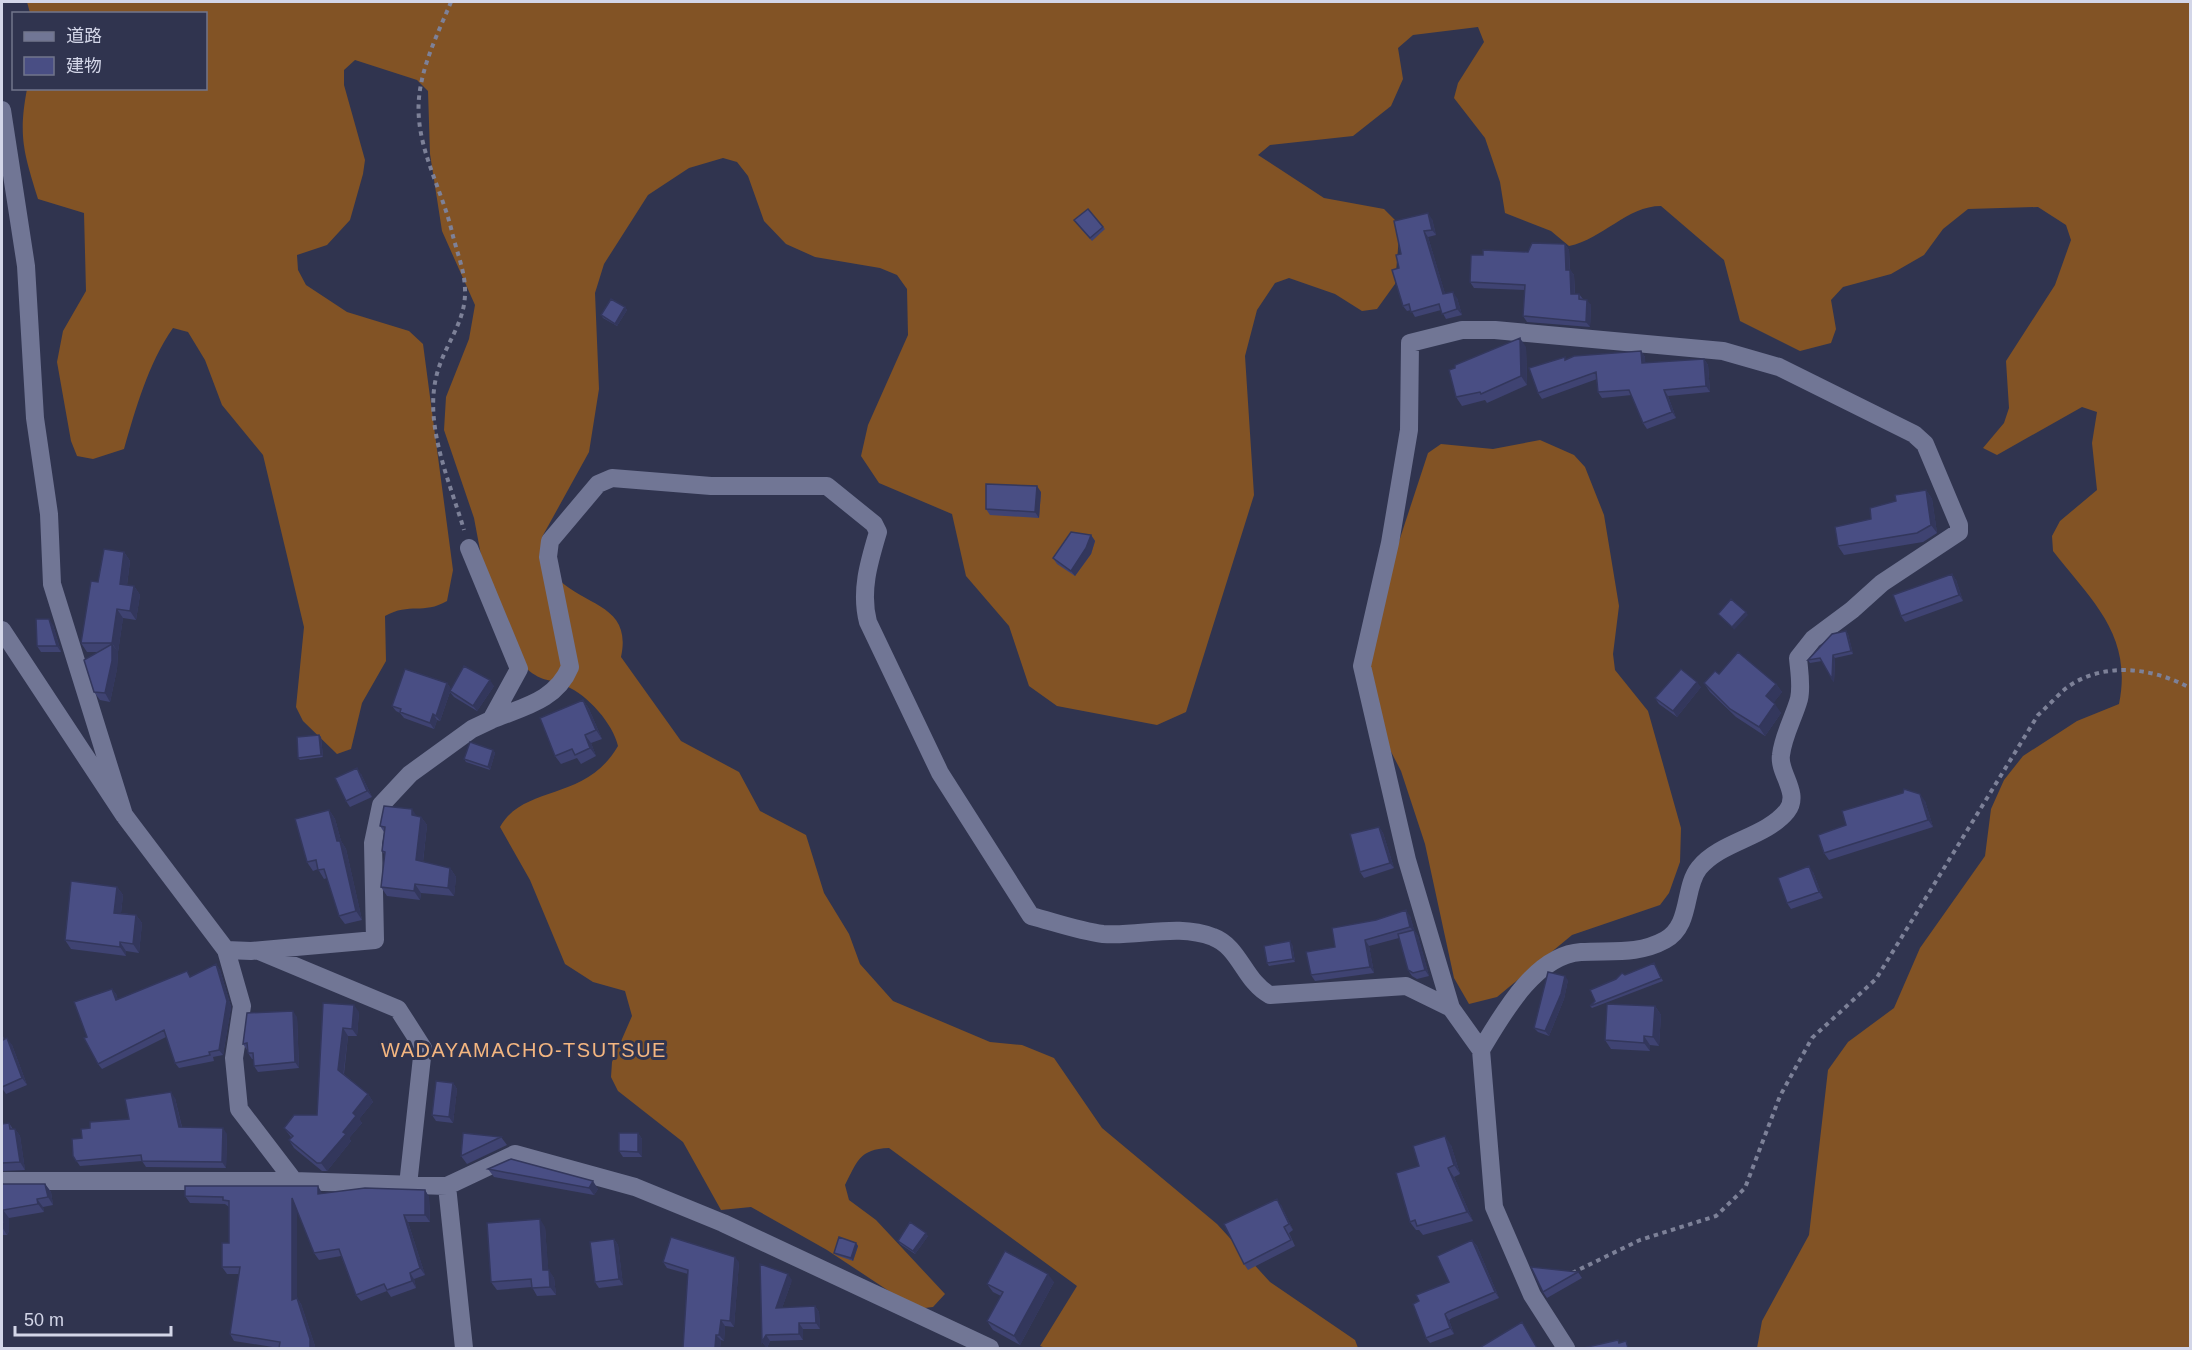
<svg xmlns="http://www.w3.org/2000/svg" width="2192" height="1350" font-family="Helvetica,'Noto Sans JP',sans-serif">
	<rect width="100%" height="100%" fill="#30344f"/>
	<path fill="#825325" d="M27 2H2190V1348H1757L1762 1321 1809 1235 1828 1070 1848 1042 1894 1008 1920 948 1985 856 1991 809 2004 780 2023 756 2077 721 2119 704C2133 635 2092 601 2053 551L2052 536 2060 521 2097 490 2092 443 2097 412 2082 407 1997 455 1983 448 2004 423 2009 408 2006 361 2055 285 2071 240 2066 225 2038 207 1968 209 1943 229 1924 255 1891 274 1843 287 1831 300 1836 329 1831 343 1800 351 1740 321 1724 260 1661 206C1627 206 1603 239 1569 246L1551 231 1505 213 1500 182 1485 138 1454 98 1458 83 1484 42 1478 27 1413 35 1398 48 1403 79 1391 106 1353 136 1270 145 1258 155 1324 198 1384 209 1395 220 1399 237 1395 284 1377 309 1362 311 1335 294 1289 278 1275 283 1257 310 1245 356 1254 495 1186 712 1157 725 1057 706 1029 686 1009 626 966 576 952 514 879 483 861 456 868 425 908 335 907 289 897 275 880 268 815 257 786 244 764 221 748 176 737 162 723 158 689 168 648 195 604 264 595 293 599 389 589 452 542 537C545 552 547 569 559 580 588 607 632 606 621 657L681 741 739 772 760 811 806 835 824 893 849 934 860 964 893 1001 990 1042 1022 1045 1054 1058 1102 1128 1217 1224 1270 1282 1355 1340 1358 1348H1046L1040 1346 1077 1286 889 1148C859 1149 857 1162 845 1185L849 1200 876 1220 945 1294 933 1307 916 1309 827 1250 751 1207 721 1210 683 1142 618 1091 611 1077 612 1062 632 1016 625 991 593 982 565 964 530 880 500 827C524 784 586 802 618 746 613 724 588 695 566 686 550 678 543 683 527 669L486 582 474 518 444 430 446 397 469 339 475 305 442 231 430 154 428 91 417 80 355 60 344 70V85L365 160 363 174 350 220 327 245 297 255 298 270 306 285 347 312 409 331 423 344 453 570 447 601C423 615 410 602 385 616L386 661 362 703 351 749 337 754 303 721 296 707 304 627 263 455 222 405 205 360 188 332 173 328C148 364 136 408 124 449L93 459 77 456 71 441 57 362 63 331 86 291 84 213 38 199C24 153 18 137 27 89L206 88V14L30 13Z
		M1540 440 1574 455 1585 467 1604 515 1619 606 1613 654 1615 670 1648 711 1681 828 1680 862 1669 893 1660 905 1572 935 1497 997 1469 1004 1454 978 1425 844 1401 771 1372 715 1363 685 1386 581 1428 453 1441 444 1493 449Z"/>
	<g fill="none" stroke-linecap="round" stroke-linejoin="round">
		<path stroke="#7d8198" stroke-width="4" stroke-dasharray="4.5 4.5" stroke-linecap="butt" d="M451 2C436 38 415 78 419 119 422 157 443 194 452 232 456 250 465 271 465 290 466 320 448 340 439 367 421 420 449 479 464 530
			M1572 1273 1640 1240 1716 1216 1745 1188 1780 1096 1812 1038 1876 979 2038 715C2047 707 2056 697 2065 689 2101 661 2152 667 2190 688"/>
		<path stroke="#717695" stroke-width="18" d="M2 110 26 266 35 418 49 514 52 584 124 815
			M2 630 124 815 226 950 242 1006 234 1058 239 1109 294 1181
			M491 720C522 707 556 701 570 667L548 557 550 541 598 484 612 478 711 486H827L874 524 878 532C869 562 860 591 868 622L940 773 1031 916C1054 922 1079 931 1103 934 1139 937 1178 923 1213 937 1240 947 1244 981 1270 995L1406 986 1451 1008
			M226 950 251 951 375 940 373 843 381 805 410 774 472 729 491 720 519 669 469 548
			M259 951 398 1009 423 1048 408 1185
			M1481 1050C1502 1015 1535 955 1581 952 1610 950 1638 955 1665 940 1692 925 1683 888 1699 868 1721 841 1765 838 1787 811 1801 793 1778 773 1781 755 1783 736 1794 717 1799 699 1802 686 1799 670 1798 658L1813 639 1852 610 1882 583 1959 532V525L1925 444 1914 434 1779 367 1723 351 1495 330H1462L1410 343 1409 430 1390 543 1362 666 1407 860 1451 1008 1481 1050 1494 1207 1532 1295 1566 1348
			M2 1181H294L447 1186 515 1154 635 1187 723 1223 990 1348
			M447 1186 464 1348"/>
	</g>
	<path fill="#3f4372" d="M1432 219 1436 235 1428 237 1445 294 1457 298 1462 315 1446 319 1441 310 1415 317 1411 310 1407 311 1403 306 1399 268Z
		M1076 223 1103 227 1105 229 1092 241Z
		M1565 244 1569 250 1570 270 1574 275 1575 294H1579L1583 299 1591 305 1590 327 1527 322 1523 316 1525 290 1474 288 1470 282 1483 255 1528 252Z
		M625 307 627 310 617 326 603 318 601 315Z
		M1526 347 1527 385 1487 403 1485 400 1462 406 1456 397Z
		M1641 351 1645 357V363L1704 359 1708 365 1710 392 1668 396 1676 418 1647 429 1643 423 1632 395 1602 398 1598 392 1597 379 1542 399 1538 393 1566 359Z
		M1926 490 1932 499 1937 533 1923 542 1844 555 1838 546 1871 519 1896 501Z
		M1041 492 1039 518 990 515 986 509Z
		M1091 535 1095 541 1091 554 1075 576 1057 564 1053 558Z
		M124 552 130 561 127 585 134 586 140 595 136 620 123 618 118 652 117 669 110 702 100 700 94 692 99 652H87L81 643 98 582Z
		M1952 574 1956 580 1963 601 1905 622 1901 616Z
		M53 625 61 652H41L37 646Z
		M1846 631 1848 634 1853 654 1835 658 1834 682 1822 661 1810 663 1808 660Z
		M1719 674 1776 684 1782 692 1773 703 1781 713 1765 736 1736 717 1710 692 1704 683Z
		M447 683 451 689 494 686 477 711 454 697 450 692 440 721 437 720 434 729 404 718 400 713 396 711 392 706Z
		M1701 687 1677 717 1659 704 1655 698Z
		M583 700 589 709 602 739 591 743 596 756 581 764 577 758 561 764 555 756Z
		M319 735 321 737 323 757 300 760 298 758Z
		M493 750 495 753 490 770 466 762 464 759Z
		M361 774 372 797 350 807 346 801Z
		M1925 801 1933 827 1829 860 1824 853Z
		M329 810 335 819 341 841 346 849 362 920 345 924 339 916 327 878 324 879 318 869 313 871 307 862Z
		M417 816 421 817 427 825 423 862 450 868 456 877 454 896 421 893 420 900 387 896 381 887 385 855 382 851 384 832 380 826Z
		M1379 827 1383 833 1394 868 1364 878 1360 872Z
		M1813 872 1823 898 1791 909 1787 903Z
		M117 887 123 895 121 913 136 915 142 923 139 953 126 951V956L71 949 65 940Z
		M1410 916 1414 930 1418 936 1429 976 1417 979 1412 976 1408 970 1399 938 1369 946 1374 973 1315 981 1311 975 1335 947Z
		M1292 944 1295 962 1269 966 1267 963Z
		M1654 963 1663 981 1592 1008 1590 1006 1625 975Z
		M216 964 220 970 231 1007 223 1055 213 1057 214 1061 179 1068 175 1063 166 1037 102 1069 98 1064 112 989 116 994 118 1000 191 976Z
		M1568 980 1564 999 1549 1036 1538 1032 1534 1028Z
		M323 1003 359 1012 357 1036H348L344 1074 368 1094 373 1102 359 1119 362 1123 349 1138 351 1141 327 1171H322L294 1148 289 1140 291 1137 284 1128 317 1115Z
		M1655 1006 1661 1015 1659 1046 1650 1045V1051L1611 1049 1605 1040Z
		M297 1017 299 1068 258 1072 254 1066V1059H252L248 1053V1050H247L243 1044Z
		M2 1033 4 1039 12 1045 27 1085 6 1094 2 1088Z
		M453 1083 457 1089 453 1123 436 1121 432 1115Z
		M175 1098 182 1127 227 1134 226 1168 146 1167 142 1161 80 1166 73 1156 82 1138 90 1128 129 1119Z
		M2 1121 4 1124 9 1123 13 1129H15L20 1136 25 1170 2 1171Z
		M638 1133 642 1139V1157H623L619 1151Z
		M501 1137 507 1145 467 1164 461 1156Z
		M1451 1145 1460 1174 1454 1177 1473 1221 1423 1235 1419 1230H1416L1410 1222 1419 1166Z
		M488 1169 598 1189 594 1195 494 1177Z
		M2 1184H45L51 1192 53 1205 43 1207 44 1212 9 1218V1231L7 1235H2Z
		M425 1190 429 1197 430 1222H408L425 1275 414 1279 416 1288 391 1297 387 1291 361 1301 356 1295 341 1256 319 1260 314 1253 297 1210V1298L301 1304 315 1346 279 1348 234 1341 230 1334 239 1274H227L222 1267 229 1243V1207L225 1204 190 1203 185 1196 322 1194Z
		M1281 1205 1293 1230 1289 1233 1295 1246 1248 1270 1244 1264Z
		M545 1227 548 1270 554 1278 556 1295 537 1296 532 1287 497 1290 491 1282Z
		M928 1236 915 1254 900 1244 898 1241Z
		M614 1239 618 1245 623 1285 599 1288 595 1282Z
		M1472 1240 1477 1246 1499 1298 1452 1318 1449 1320 1454 1334 1430 1343 1426 1338 1419 1301 1449 1282Z
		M856 1243 858 1246 853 1261 836 1255 834 1253Z
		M663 1262H739L734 1327 725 1326 724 1341 721 1340 720 1348 688 1274 667 1268Z
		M1578 1272 1582 1278 1547 1298 1543 1292Z
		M792 1280 782 1308 815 1306 819 1312 820 1329H803V1340L770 1341 767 1348 762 1342Z
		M1054 1282 1020 1345 993 1330 987 1321 1001 1296 993 1292 987 1284Z"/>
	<path fill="#33375c" d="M1428 213 1432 219 1436 235 1432 230Z
		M1424 231 1428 237 1447 300 1443 294Z
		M1565 244 1569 250 1570 276 1566 270Z
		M1570 270 1574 275 1575 300 1571 294Z
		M1453 292 1457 298 1462 315 1457 309Z
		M1587 300 1591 305 1590 327 1586 322Z
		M625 307 627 310 617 326 615 324Z
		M1520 338 1526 347 1527 385 1521 376Z
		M1641 351 1645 357 1646 369 1642 363Z
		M1704 359 1708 365 1710 392 1706 386Z
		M1664 390 1668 396 1676 418 1672 412Z
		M1037 486 1041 492 1039 518 1035 512Z
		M1926 490 1932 499 1937 533 1931 525Z
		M1091 535 1095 541 1091 554 1075 576 1071 571Z
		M124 552 130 561 126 592 120 584Z
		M1952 574 1956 580 1963 601 1959 595Z
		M134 586 140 595 136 620 130 611Z
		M117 609 123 618 118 652 112 643Z
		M1746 612 1748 615 1734 630 1732 627Z
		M49 619 53 625 61 652 57 646Z
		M1846 631 1848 634 1853 654 1851 651Z
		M112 644 118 652 117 669 110 702 105 693Z
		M1833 655 1835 658 1834 682 1832 679Z
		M490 680 494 686 477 711 473 706Z
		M1697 682 1701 687 1677 717 1673 711Z
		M447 683 451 689 440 721 436 716Z
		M1776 684 1782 692 1772 705 1766 696Z
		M583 700 589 709 602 739 596 730Z
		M1775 704 1781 713 1765 736 1759 727Z
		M433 714 437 720 434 729 430 723Z
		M319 735 321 737 323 757 321 755Z
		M585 735 591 743 596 756 590 748Z
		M493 750 495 753 490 770 488 767Z
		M357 768 361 774 372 797 367 791Z
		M1920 794 1925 801 1933 827 1928 820Z
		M412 809 418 818 412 815Z
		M329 810 335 819 341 841 346 849 362 920 356 911Z
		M421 817 427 825 422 869 416 860Z
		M1379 827 1383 833 1394 868 1390 863Z
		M1809 866 1813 872 1823 898 1819 892Z
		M450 868 456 877 454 896 448 888Z
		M415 884 421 893 420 900 414 891Z
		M117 887 123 895 120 921 114 913Z
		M1406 910 1410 916 1415 933 1410 927Z
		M136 915 142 923 139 953 133 944Z
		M1414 930 1418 936 1429 976 1425 970Z
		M1365 940 1369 946 1374 973 1370 967Z
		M1290 941 1292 944 1295 962 1293 959Z
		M120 942 126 951V956L120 947Z
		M216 964 220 970 231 1007 223 1055 219 1050Z
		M1565 976 1568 980 1564 999 1549 1036 1545 1031Z
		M112 989 116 994 120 1006 116 1000Z
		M354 1005 359 1012 357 1036 352 1029Z
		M1655 1006 1661 1015 1659 1046 1653 1037Z
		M293 1011 297 1017 299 1068 295 1062Z
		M343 1028 348 1036 343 1077 338 1070Z
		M1644 1036 1650 1045V1051L1644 1043Z
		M7 1038 12 1045 27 1085 22 1078Z
		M453 1083 457 1089 453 1123 449 1117Z
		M171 1092 175 1098 183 1133 179 1127Z
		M368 1094 373 1102 359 1119 362 1123 349 1138 351 1141 327 1171 321 1163 343 1132 353 1113Z
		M223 1128 227 1134 226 1168 222 1162Z
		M15 1129 20 1136 25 1170 20 1162Z
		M638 1133 642 1139V1157L638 1152Z
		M1445 1136 1451 1145 1460 1174 1454 1165Z
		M1448 1168 1454 1177 1473 1221 1467 1212Z
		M593 1181 598 1189 594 1195 589 1188Z
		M45 1184 51 1192 53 1205 48 1197Z
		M318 1186 322 1193 323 1201 318 1194Z
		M425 1190 429 1197 430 1222 425 1215Z
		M292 1198 297 1205V1298L301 1304 315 1346V1348H310L292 1300Z
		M37 1199 43 1207 44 1212 38 1204Z
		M1277 1199 1281 1205 1293 1230 1289 1224Z
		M3 1210 9 1218V1231L7 1235 2 1227Z
		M404 1215 408 1222 425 1275 420 1268Z
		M540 1219 545 1227 549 1278 543 1270Z
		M926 1233 928 1236 915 1254 913 1251Z
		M614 1239 618 1245 623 1285 619 1279Z
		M1472 1240 1477 1246 1499 1298 1495 1292Z
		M856 1243 858 1246 853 1261 851 1258Z
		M735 1257 739 1262 734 1327 730 1321Z
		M549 1270 554 1278 556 1295 550 1287Z
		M410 1273 414 1279 416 1288 412 1281Z
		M788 1274 792 1280 780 1314 776 1308Z
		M1048 1274 1054 1282 1020 1345 1014 1336Z
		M815 1306 819 1312 820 1329 816 1323Z
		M1445 1314 1449 1320 1454 1334 1450 1328Z
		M721 1320 725 1326 724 1341 719 1335Z
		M799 1323 803 1329V1340L799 1334Z
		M716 1335 721 1340 720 1348H715Z
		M766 1335 770 1341 767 1348 762 1342Z"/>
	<path fill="#494e84" stroke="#33375c" stroke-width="1.5" d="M1088 209 1103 227 1090 238 1074 220Z
		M1428 213 1432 230 1424 231 1443 294 1453 292 1457 309 1442 314 1439 304 1411 312 1409 304 1403 306 1392 270 1399 268 1396 255 1401 254 1394 221Z
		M1532 243 1565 244 1566 270H1570L1571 294H1579V299L1587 300 1586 322 1523 316 1525 285 1470 282 1471 255H1483V250L1528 252Z
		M611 299 625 307 615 324 601 315Z
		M1520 338 1521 376 1481 394 1480 392 1456 397 1449 370 1455 368V365Z
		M1641 351 1642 363 1704 359 1706 386 1664 390 1672 412 1643 423 1629 390 1598 392 1596 372 1538 393 1529 368 1565 357V360L1574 356Z
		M986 484 1037 486 1035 512 986 509Z
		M1926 490 1931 525 1917 533 1838 546 1835 527 1871 519 1870 508 1896 501 1895 495Z
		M1071 532 1091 535 1086 548 1071 571 1053 558Z
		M104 549 124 552 120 584 134 586 130 611 117 609 112 643H81L91 581 98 582Z
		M1952 574 1959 595 1901 616 1893 595Z
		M1731 599 1746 612 1732 627 1718 614Z
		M36 619H49L57 646H37Z
		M1846 631 1851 651 1833 655 1832 679 1820 658 1808 660 1832 634Z
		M112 644V661L105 693 94 692 84 660Z
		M1738 652 1776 684 1766 696 1775 704 1759 727 1730 709 1704 683 1715 671 1719 674Z
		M464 666 490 680 473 706 450 691Z
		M405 669 447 683 436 716 433 714 430 723 400 712 401 709 392 706Z
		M1681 669 1697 682 1673 711 1655 698Z
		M583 700 596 730 585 735 590 748 575 755 572 749 555 756 540 718Z
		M319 735 321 755 298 758 297 737Z
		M470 742 493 750 488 767 464 759Z
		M357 768 367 791 346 801 335 778Z
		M1904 789 1920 794 1928 820 1824 853 1818 835 1846 825 1842 811 1903 793Z
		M384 806 412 809V815L421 817 416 860 450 868 448 888 415 884 414 891 381 887 385 852 382 851 385 827 380 826Z
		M329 810 337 841H340L356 911 339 916 324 869 318 870 316 860 307 862 295 819Z
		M1379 827 1390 863 1360 872 1350 834Z
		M1809 866 1819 892 1787 903 1778 878Z
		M71 881 117 887 114 913 136 915 133 944 120 942V947L65 940Z
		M1406 910 1410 927 1365 940 1370 967 1311 975 1306 952 1335 947 1332 928 1376 920Z
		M1414 930 1425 970 1413 973 1408 970 1398 934Z
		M1290 941 1293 959 1267 963 1264 946Z
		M1654 963 1661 978 1590 1006 1595 1001 1590 990 1616 979 1622 973 1625 975Z
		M216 964 227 1001 219 1050 209 1052 210 1055 175 1063 164 1030 98 1064 84 1038 87 1037 74 1002 112 989 116 1000 187 971 190 977Z
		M1548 972 1565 976 1561 994 1545 1031 1534 1028Z
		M323 1003 354 1005 352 1029 343 1028 338 1070 368 1094 353 1113 356 1116 343 1132 346 1134 321 1163H317L289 1140 293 1136 284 1128 294 1115H317Z
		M1607 1004 1655 1006 1653 1037 1644 1036V1043L1605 1040Z
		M293 1011 295 1062 254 1066 253 1053H248L247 1043 243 1044 247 1013Z
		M2 1037 3 1040 7 1038 22 1078 2 1087Z
		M436 1081 453 1083 449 1117 432 1115Z
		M171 1092 179 1127 223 1128 222 1162 142 1161 141 1155 76 1161 73 1156 72 1139 82 1138 81 1129 90 1128V1122L129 1119 125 1099Z
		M2 1121V1124L9 1123 10 1129H15L20 1162 2 1163Z
		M463 1133 501 1137 461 1156Z
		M619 1133H638V1152L619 1151Z
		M1445 1136 1454 1165 1448 1168 1467 1212 1417 1226 1415 1220 1410 1222 1396 1173 1419 1166 1413 1146Z
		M511 1159 593 1181 589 1188 488 1169Z
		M2 1184H45L48 1197 37 1199 38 1204 3 1210 4 1223 2 1226Z
		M185 1186H318V1194L365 1188 425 1190V1215H404L420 1268 410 1273 412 1281 387 1290 384 1284 356 1295 339 1249 314 1253 292 1198V1300L297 1298 310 1339V1348H279L280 1342 230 1334 240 1267H222V1243H229V1201L223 1200V1197L185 1196Z
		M1277 1199 1289 1224 1284 1227 1291 1240 1244 1264 1224 1224Z
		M540 1219 543 1270H549L550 1287 532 1288 531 1279 491 1282 487 1223Z
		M910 1222 926 1233 913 1251 898 1241Z
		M671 1237 735 1257 730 1321 721 1320 719 1335H716L715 1348H683L688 1270 663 1262Z
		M839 1237 856 1243 851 1258 834 1253Z
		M614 1239 619 1279 595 1282 590 1242Z
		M1472 1240 1495 1292 1448 1312 1445 1314 1450 1328 1426 1338 1413 1304 1419 1301 1416 1295 1449 1282 1437 1256Z
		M1005 1251 1048 1274 1014 1336 987 1321 1003 1292 987 1284Z
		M760 1264 788 1274 776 1308 815 1306 816 1323H799V1334L766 1335 762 1342Z
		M1531 1267 1578 1272 1543 1292Z
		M1522 1322 1537 1348H1479Z
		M1618 1340 1619 1343 1626 1341 1628 1348H1583Z"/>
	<g text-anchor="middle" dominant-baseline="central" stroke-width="6" stroke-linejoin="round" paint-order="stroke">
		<g font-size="20" letter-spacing="1.5" fill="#f4b680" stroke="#30344f">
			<text x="524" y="1050">WADAYAMACHO-TSUTSUE</text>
		</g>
	</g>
	<rect width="2192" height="1350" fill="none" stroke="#d3d6e8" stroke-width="6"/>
	<rect x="12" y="12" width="195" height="78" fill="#30344f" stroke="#71758c" stroke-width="1.5"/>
	<rect x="24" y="32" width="30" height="9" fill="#717695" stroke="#71758c" stroke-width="1.5"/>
	<text x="66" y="42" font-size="18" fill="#d3d6e8">道路</text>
	<rect x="24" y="57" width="30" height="18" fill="#494e84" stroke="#71758c" stroke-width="1.5"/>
	<text x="66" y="72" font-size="18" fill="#d3d6e8">建物</text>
	<path d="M15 1326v9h156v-9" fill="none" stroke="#d3d6e8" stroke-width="3"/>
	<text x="24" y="1326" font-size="18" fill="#d3d6e8" stroke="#30344f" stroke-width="4.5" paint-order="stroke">50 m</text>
</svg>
